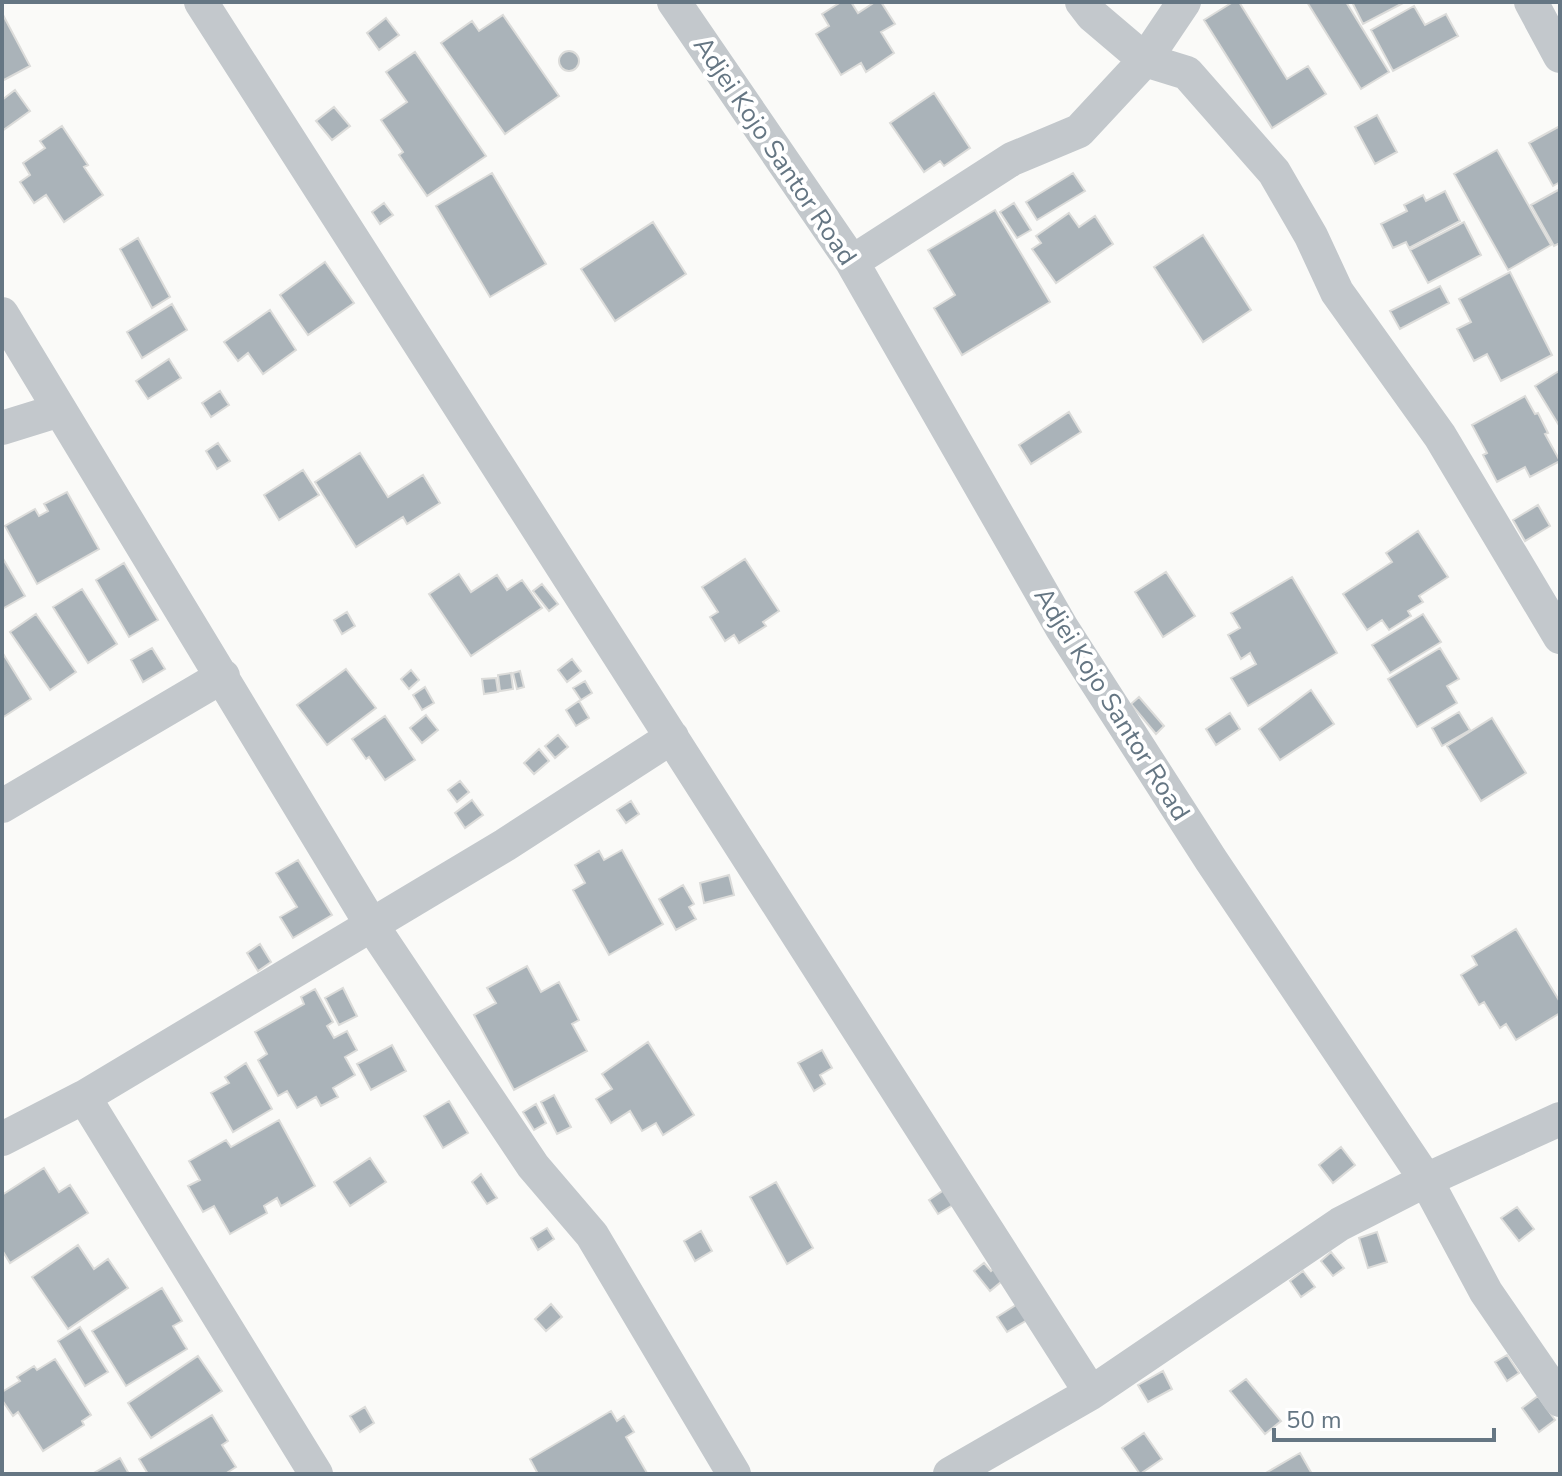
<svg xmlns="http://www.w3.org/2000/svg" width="1562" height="1476" font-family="'Nunito Sans',sans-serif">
	<rect width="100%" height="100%" fill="#fafaf8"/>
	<path fill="#aab3b9" stroke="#dcdcda" stroke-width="2" d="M841 2H851L858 13 875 2H881L895 24 881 32 894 53 866 72 861 63 841 75 816 34 829 26 822 14Z
		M1233 2H1239L1287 79 1308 66 1326 94 1272 128 1204 20Z
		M1307 2H1346L1389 72 1361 89Z
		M1352 2H1405L1363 24Z
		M1414 6 1425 25 1446 14 1458 36 1393 71 1371 30Z
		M2 13 30 66 2 81Z
		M503 15 559 96 505 134 441 43 472 21 479 31Z
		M386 18 399 35 379 50 367 33Z
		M559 61a10 10 0 1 1 20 0a10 10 0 1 1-20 0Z
		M415 52 486 156 427 196 399 155 403 152 381 120 407 102 386 72Z
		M15 90 30 111 2 131V100Z
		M934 93 970 148 944 166 940 161 924 172 890 123Z
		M334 107 350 126 332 140 316 121Z
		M1377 115 1397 152 1375 164 1355 127Z
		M62 126 88 165 84 167 103 195 64 222 46 195 34 203 20 182 30 175 23 163 45 148 40 141Z
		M1560 126V182L1553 186 1529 143Z
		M1497 150 1551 245 1508 270 1454 174Z
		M492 173 546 264 490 297 436 206Z
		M1073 173 1085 191 1037 220 1026 202Z
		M1560 189V243L1554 246 1531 205Z
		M1445 191 1460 221 1409 248 1406 242 1393 248 1381 224 1407 211 1404 205 1423 195 1426 201Z
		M384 203 393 215 380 224 372 212Z
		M1014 203 1031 230 1017 238 1000 212Z
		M995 210 1050 302 962 355 934 308 955 295 928 250Z
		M1069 213 1079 227 1095 216 1113 244 1056 283 1032 249 1041 243 1036 236Z
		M653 222 686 274 615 321 581 269Z
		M1464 222 1481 255 1428 283 1410 250Z
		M1203 235 1251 310 1203 342 1154 267Z
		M138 238 170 297 152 308 120 249Z
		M325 262 354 303 308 335 280 295Z
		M1510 272 1552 355 1501 381 1487 354 1474 361 1457 329 1471 322 1459 299Z
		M1440 286 1449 303 1400 329 1390 311Z
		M172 304 187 330 142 358 127 332Z
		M270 310 296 350 263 374 248 353 238 361 224 342Z
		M169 359 181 378 148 399 136 381Z
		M1559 371 1560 372V427L1535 386Z
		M220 391 229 405 211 417 202 403Z
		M1525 396 1535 414 1538 413 1548 433 1545 434 1560 461 1530 477 1525 467 1497 482 1483 455 1487 453 1472 425Z
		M1069 412 1081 432 1031 464 1019 445Z
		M218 443 230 461 217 469 206 451Z
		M360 453 388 497 423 475 440 503 407 524 403 517 356 547 315 482Z
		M303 470 319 495 279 520 264 495Z
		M67 492 99 549 37 584 5 526 35 509 39 516 48 511 44 504Z
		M1538 505 1550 526 1525 541 1513 520Z
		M1418 531 1448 577 1419 596 1423 602 1408 611 1411 616 1389 630 1382 620 1367 630 1343 594 1392 562 1386 553Z
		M2 557 25 596 2 609Z
		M745 559 779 611 763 622 766 626 739 643 734 635 725 641 710 617 718 612 702 587Z
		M124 563 158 620 129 637 96 580Z
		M1166 572 1195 616 1163 637 1135 592Z
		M459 574 471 592 497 575 507 590 522 580 542 608 471 656 429 594Z
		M1292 577 1337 653 1248 706 1231 678 1256 664 1250 653 1241 659 1228 635 1240 628 1231 613Z
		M542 584 558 604 549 611 533 591Z
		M82 589 117 644 88 663 53 607Z
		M347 612 355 626 342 634 334 620Z
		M36 614 76 672 50 690 10 632Z
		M1423 614 1441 642 1390 673 1372 645Z
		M152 648 165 669 143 682 131 660Z
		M1440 648 1459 679 1447 686 1457 703 1417 727 1388 679Z
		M2 652 31 699 2 718Z
		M572 659 581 671 567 682 558 670Z
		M346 669 376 708 327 745 297 705Z
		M411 670 419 680 409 689 401 679Z
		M520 671 524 687 517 689 513 673Z
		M511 673 513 689 500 691 498 675Z
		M496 678 498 692 484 694 482 679Z
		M585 681 592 693 581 700 573 688Z
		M425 687 434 703 422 710 413 695Z
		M1311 690 1334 724 1280 760 1259 729Z
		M1139 697 1164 726 1156 734 1131 704Z
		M579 701 589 718 576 726 566 710Z
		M1459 712 1470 730 1442 746 1432 728Z
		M1230 713 1240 729 1216 745 1206 729Z
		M426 715 438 730 422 743 410 728Z
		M385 716 415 760 385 780 369 757 366 759 352 739Z
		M1492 718 1526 773 1481 801 1447 746Z
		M558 735 568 747 555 758 545 746Z
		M539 749 549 761 534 774 524 763Z
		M460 781 469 792 457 802 448 790Z
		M472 800 483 815 465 828 455 813Z
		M631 801 639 814 626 823 617 810Z
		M622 850 663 924 609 955 573 890 585 883 575 865 599 851 604 860Z
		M298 860 332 915 293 938 280 917 297 907 276 873Z
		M729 875 734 895 704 903 700 883Z
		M683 885 694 904 689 907 696 919 676 930 659 899Z
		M1516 929 1560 1002V1013L1516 1040 1506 1024 1500 1028 1484 1002 1479 1005 1461 975 1477 965 1472 956Z
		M260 944 271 962 258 971 247 953Z
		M527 966 541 992 559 982 579 1020 572 1024 587 1051 514 1090 474 1015 496 1003 487 988Z
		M343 988 357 1016 339 1025 325 998Z
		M315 989 333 1022 327 1026 334 1038 347 1031 357 1050 345 1057 355 1075 333 1088 338 1097 321 1106 316 1097 297 1108 287 1091 278 1096 258 1060 267 1054 255 1032 304 1004 301 997Z
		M648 1042 694 1115 663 1135 656 1123 642 1131 630 1111 611 1123 596 1099 612 1089 602 1074Z
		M392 1045 406 1071 371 1090 357 1064Z
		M822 1050 832 1068 820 1075 825 1084 814 1091 798 1063Z
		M246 1063 272 1109 233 1132 211 1093 229 1083 225 1077Z
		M554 1095 571 1127 557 1134 541 1102Z
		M449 1101 468 1133 443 1148 424 1116Z
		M536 1104 546 1123 534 1130 523 1112Z
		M279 1120 315 1186 281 1206 277 1198 264 1206 267 1213 230 1234 214 1206 203 1212 188 1186 200 1180 189 1161 226 1140 231 1147Z
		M1341 1147 1355 1165 1333 1183 1319 1165Z
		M370 1158 386 1182 350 1206 334 1182Z
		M44 1168 59 1192 70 1185 88 1213 10 1263 2 1250V1195Z
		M481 1174 497 1198 487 1204 472 1182Z
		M776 1182 813 1248 787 1264 750 1197Z
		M944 1190 953 1205 938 1214 929 1200Z
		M1517 1207 1534 1229 1519 1241 1501 1218Z
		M547 1228 554 1239 538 1250 531 1238Z
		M701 1231 712 1251 695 1261 684 1241Z
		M1377 1232 1387 1262 1368 1268 1359 1238Z
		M78 1245 94 1269 108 1259 128 1288 68 1329 32 1277Z
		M1331 1252 1344 1268 1333 1276 1321 1261Z
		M984 1263 991 1271 998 1265 1007 1277 990 1291 974 1271Z
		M1303 1271 1315 1287 1301 1297 1290 1281Z
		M162 1288 182 1321 173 1326 187 1349 126 1386 92 1331Z
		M1019 1303 1029 1319 1007 1332 997 1317Z
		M551 1304 562 1317 546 1331 535 1319Z
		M80 1327 108 1372 85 1386 58 1341Z
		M1507 1355 1519 1373 1507 1381 1495 1362Z
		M198 1356 222 1391 151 1438 128 1403Z
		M55 1359 91 1415 82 1421 84 1425 43 1451 18 1412 13 1416 2 1400V1392L20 1381 17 1377 34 1366 37 1370Z
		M1163 1371 1172 1389 1148 1402 1138 1385Z
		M1246 1379 1281 1421 1265 1434 1230 1391Z
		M1538 1396 1555 1420 1539 1432 1522 1408Z
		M365 1407 374 1423 360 1432 350 1416Z
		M611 1411 617 1421 624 1416 634 1432 626 1437 647 1473 538 1474 530 1459Z
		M212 1415 228 1441 222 1445 236 1467 225 1474H148L139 1459Z
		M1144 1433 1162 1459 1140 1474 1122 1448Z
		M1300 1453 1312 1474H1264Z
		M120 1458 129 1474H92Z"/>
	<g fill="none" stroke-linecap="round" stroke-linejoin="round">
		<path stroke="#c3c8cc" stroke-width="34" d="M201 2 1091 1393
			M674 2 852 262 1062 628 1211 860 1426 1180 1486 1292 1560 1400
			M1082 2 1092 15 1145 60 1187 73 1274 172 1311 236 1337 292 1440 436 1560 637
			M1531 2 1560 56
			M852 262 1012 159 1079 131 1145 60 1184 2
			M2 314 371 924 533 1166 592 1235 734 1474
			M2 428 60 410
			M2 806 223 676
			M84 1097 316 1474
			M2 1139 84 1097 505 845 672 737
			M950 1474 1091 1393 1340 1224 1426 1180 1560 1119"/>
	</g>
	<g text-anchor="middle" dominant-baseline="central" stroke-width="8" stroke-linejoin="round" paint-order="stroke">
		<g font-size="26" fill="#657683" stroke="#fff">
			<text transform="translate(775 151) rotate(56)">Adjei Kojo Santor Road</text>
			<text transform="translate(1112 704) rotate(58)">Adjei Kojo Santor Road</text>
		</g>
	</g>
	<rect width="1562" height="1476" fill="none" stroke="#657683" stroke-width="8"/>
	<path d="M1274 1428v12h220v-12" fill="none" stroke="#657683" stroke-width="4"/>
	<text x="1286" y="1428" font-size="24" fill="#657683" stroke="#ffffff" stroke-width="6" paint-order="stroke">50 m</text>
</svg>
